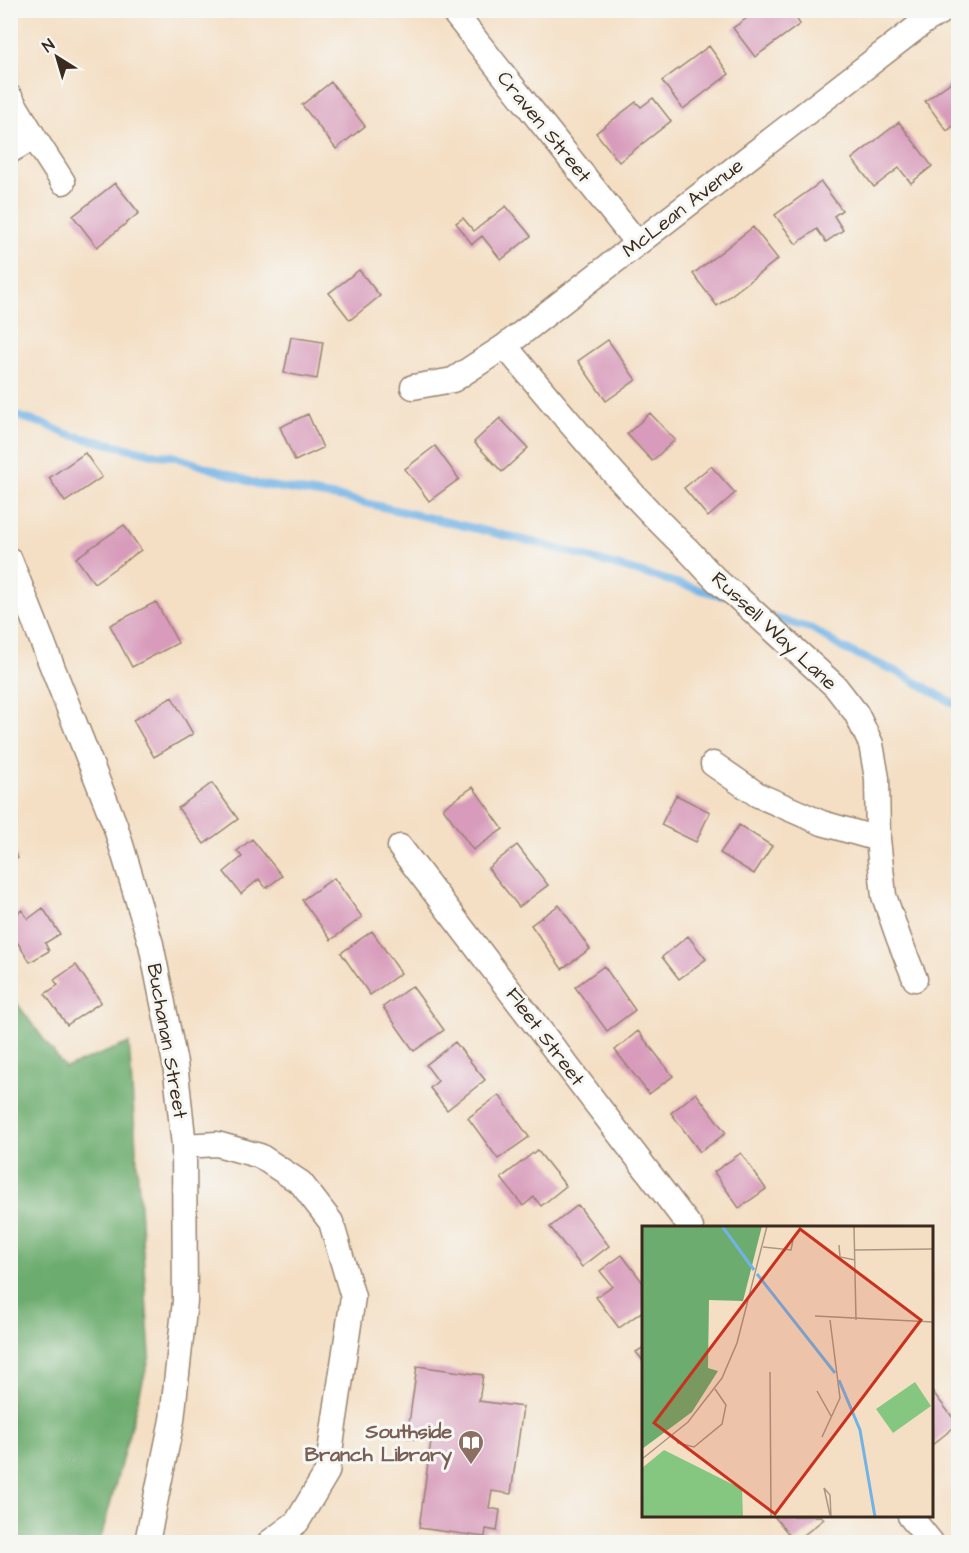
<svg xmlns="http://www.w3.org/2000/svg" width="969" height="1553" font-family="'Architects Daughter',sans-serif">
	<rect width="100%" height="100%" fill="#f6f6f2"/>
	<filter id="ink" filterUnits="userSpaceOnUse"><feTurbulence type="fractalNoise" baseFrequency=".0167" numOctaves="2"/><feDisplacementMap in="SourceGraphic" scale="12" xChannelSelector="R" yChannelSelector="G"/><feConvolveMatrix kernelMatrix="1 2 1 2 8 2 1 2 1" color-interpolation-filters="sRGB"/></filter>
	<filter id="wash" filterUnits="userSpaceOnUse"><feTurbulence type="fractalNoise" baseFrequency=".008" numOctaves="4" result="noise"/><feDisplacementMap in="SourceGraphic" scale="24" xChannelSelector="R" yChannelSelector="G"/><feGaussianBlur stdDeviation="1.35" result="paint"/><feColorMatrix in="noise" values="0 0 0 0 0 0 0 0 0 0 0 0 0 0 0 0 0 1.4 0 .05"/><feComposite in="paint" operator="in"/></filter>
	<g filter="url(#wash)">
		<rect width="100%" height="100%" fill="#f4dfc4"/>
		<path fill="#6cac6e" stroke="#546b46" stroke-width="1.5" d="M10 994 65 1068 129 1043 150 1355 100 1542H11Z"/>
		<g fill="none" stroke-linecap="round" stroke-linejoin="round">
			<path stroke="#72b3e6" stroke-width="8" d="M10 414 47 425 66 434 158 455 173 456 257 484 344 498 541 544 722 596
				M771 617 813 629 842 648 900 673 958 706"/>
		</g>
		<g id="blocks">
			<path fill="#d89bbb" d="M226 10H240L230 17Z
				M753 10H791L800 24 755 57 733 28 754 13Z
				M709 46 729 74 683 109 662 81Z
				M958 77V122L947 131 925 101Z
				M331 82 365 126 336 149 302 105Z
				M653 98 671 121 619 162 596 133 636 102 641 107Z
				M899 122 932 166 911 183 899 168 874 187 852 159Z
				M821 182 842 210 834 216 843 230 826 242 817 229 796 244 775 215Z
				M115 183 139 213 97 247 73 216Z
				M506 206 531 236 501 260 482 236 472 244 456 223 463 218 474 231Z
				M753 227 778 259 717 306 693 274Z
				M359 270 380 296 350 320 329 293Z
				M291 337 323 342 317 379 284 373Z
				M608 340 636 380 606 401 578 361Z
				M650 413 675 440 652 461 627 434Z
				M308 414 323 448 295 461 280 427Z
				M500 418 528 448 502 472 474 442Z
				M435 446 459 479 429 501 405 469Z
				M85 453 102 477 65 502 49 478Z
				M711 466 735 493 708 517 684 488Z
				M124 525 141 550 94 583 76 558Z
				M156 602 178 643 132 667 110 625Z
				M172 697 193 734 154 757 133 720Z
				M212 783 238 819 204 844 178 808Z
				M473 787 503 829 473 850 443 808Z
				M676 795 710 812 696 842 661 825Z
				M739 825 772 846 754 874 720 853Z
				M252 839 282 876 266 888 259 879 241 894 224 872 242 857 237 851Z
				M517 845 548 885 519 907 488 868Z
				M10 848 18 858 10 864Z
				M334 878 362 917 331 940 302 900Z
				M559 905 590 949 562 969 531 925Z
				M43 908 60 934 45 943 49 951 30 962 10 931V917L22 910 28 919Z
				M372 931 401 973 370 995 341 953Z
				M688 936 706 959 679 979 662 957Z
				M76 965 101 1002 67 1025 45 994 58 985 54 980Z
				M604 966 635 1010 607 1031 575 987Z
				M412 986 444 1030 414 1051 383 1007Z
				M638 1031 673 1076 649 1094 615 1050Z
				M455 1042 485 1080 447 1110 430 1088 438 1081 426 1065Z
				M696 1093 726 1133 700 1152 671 1113Z
				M499 1095 529 1137 498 1159 468 1118Z
				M537 1150 566 1186 541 1206 534 1197 523 1206 501 1178Z
				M741 1153 766 1189 739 1208 714 1172Z
				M578 1205 609 1246 582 1267 550 1227Z
				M622 1255 644 1284V1310L619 1328 596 1297 612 1286 600 1271Z
				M644 1347V1362L636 1352Z
				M417 1366 483 1375 479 1401 523 1407 511 1494 492 1491 489 1508 500 1510 497 1531 486 1529 485 1537 419 1528 431 1441 407 1438Z
				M932 1391 958 1424 932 1445Z
				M774 1516H821L824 1519 795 1542Z"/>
		</g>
	</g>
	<g filter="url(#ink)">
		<use href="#blocks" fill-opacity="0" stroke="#988471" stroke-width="1.5"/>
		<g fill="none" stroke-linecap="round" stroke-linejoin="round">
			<defs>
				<path id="minor" d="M452 10 637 243
					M10 97 34 137 10 151
					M34 137 63 182
					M505 346C564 416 622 487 688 550 703 565 716 583 734 594L835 686 856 713 871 744 877 778 878 839 884 896 899 939 915 979
					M413 387 453 380 505 346 925 21 944 10
					M10 560 115 825 151 944 175 1063 184 1146 185 1301 172 1420 147 1542
					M713 764 758 795 822 823 878 839
					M400 847 691 1228
					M184 1146 217 1144 260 1156 301 1183 331 1222 353 1297 327 1472 297 1522 270 1542
					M910 1516 931 1542"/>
			</defs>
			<use href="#minor" stroke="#988471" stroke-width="27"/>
			<use href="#minor" stroke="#fff" stroke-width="24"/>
		</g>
	</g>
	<defs>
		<symbol id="library-pin" viewBox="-11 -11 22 30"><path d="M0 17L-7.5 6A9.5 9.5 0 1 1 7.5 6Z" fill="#8d6e63" stroke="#f6f6f2"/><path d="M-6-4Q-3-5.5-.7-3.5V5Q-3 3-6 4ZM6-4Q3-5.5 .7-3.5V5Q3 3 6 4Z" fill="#fff"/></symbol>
	</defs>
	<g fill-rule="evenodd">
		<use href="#library-pin" x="456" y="1428" width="30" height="40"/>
	</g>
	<g text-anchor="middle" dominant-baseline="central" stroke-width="6" stroke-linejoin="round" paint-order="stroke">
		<g font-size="20" fill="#3b2a1e" stroke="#f6f6f2">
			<text transform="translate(544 127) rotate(51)">Craven Street</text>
			<text transform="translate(683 208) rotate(-38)">McLean Avenue</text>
			<text transform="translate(774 631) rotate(43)">Russell Way Lane</text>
			<text transform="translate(545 1037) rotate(53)">Fleet Street</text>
			<text transform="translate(167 1041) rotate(80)">Buchanan Street</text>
		</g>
		<g font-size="20" font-weight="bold" fill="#785e54" stroke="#f6f6f2" text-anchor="end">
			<text x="452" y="1432">Southside<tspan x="452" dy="23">Branch Library</tspan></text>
		</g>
	</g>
	<g transform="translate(642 1226)">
		<rect width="291" height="291" fill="#f4dfc4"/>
		<path d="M273 156 289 180 251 207 234 183ZM22 224 100 263 101 291H0V242Z" fill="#85c780"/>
		<path d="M0 0H120L101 75 67 74 66 142 76 145 50 186 0 223Z" fill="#6cac6e"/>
		<path fill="none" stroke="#72b3e6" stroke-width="3" d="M80 0 112 44M115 48 193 147M197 154 218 204 233 291"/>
		<path fill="none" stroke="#aa9782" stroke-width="1.5" d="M212 0 214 94M197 19 198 31 213 34M121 21 149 24 151 14M213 24 291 23M173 90 291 96M128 146 129 291M175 165 189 190M31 210 36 217 52 221 80 198 84 179 73 163M180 211 198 172 188 94M0 233 46 196 80 152 95 117 125 0M188 289 182 262 188 269 189 291"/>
		<path fill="#c8321e" fill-opacity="0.15" stroke="#c8321e" stroke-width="3" d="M158 3 279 94 133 288 12 197Z"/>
		<rect width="291" height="291" fill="none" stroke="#3b2a1e" stroke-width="3"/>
	</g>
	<rect width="969" height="1553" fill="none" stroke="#f6f6f2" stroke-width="36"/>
	<g transform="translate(57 57) rotate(323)" stroke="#f6f6f2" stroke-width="4.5" paint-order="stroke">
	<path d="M0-4.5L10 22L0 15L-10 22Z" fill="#3b2a1e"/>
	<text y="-9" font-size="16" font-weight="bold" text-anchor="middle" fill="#3b2a1e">N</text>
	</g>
</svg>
